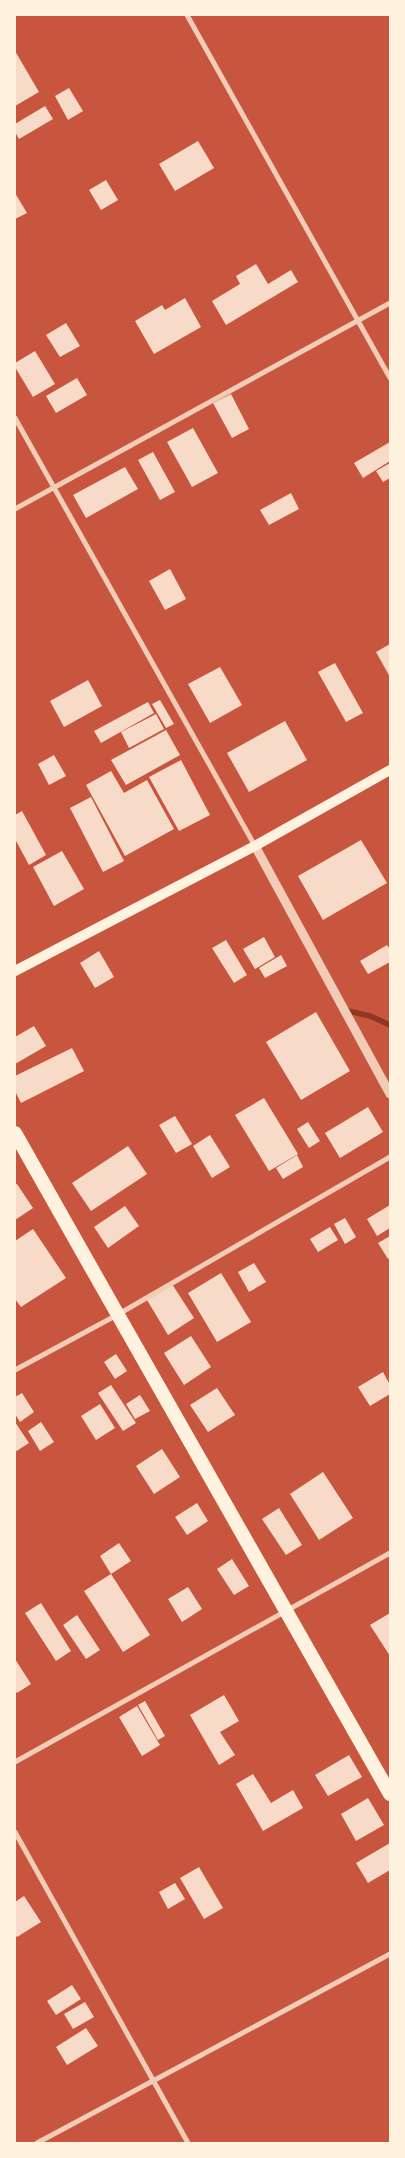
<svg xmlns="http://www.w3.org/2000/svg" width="405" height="2158" font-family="'Varela Round',sans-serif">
	<rect width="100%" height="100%" fill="#c8553d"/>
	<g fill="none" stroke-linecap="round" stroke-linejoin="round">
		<path stroke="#8f3625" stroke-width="5.5" d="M348 1011 370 1016 390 1025"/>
	</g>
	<path fill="#f7dbc8" d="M15 51 39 92 15 106Z
		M69 88 83 111 68 120 55 96Z
		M45 106 53 119 19 139 15 132V124Z
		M198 141 214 168 175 191 159 164Z
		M106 180 118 200 101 210 89 190Z
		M15 193 27 213 15 219Z
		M256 264 268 284 291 270 298 282 226 325 212 301 240 284 236 276Z
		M185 298 201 327 154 354 135 321 162 305 165 310Z
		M66 323 80 346 60 357 46 335Z
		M35 351 55 384 33 397 15 367V363Z
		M77 378 87 395 56 413 46 396Z
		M231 394 249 429 232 438 213 403Z
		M193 428 218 473 192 487 167 442Z
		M390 442V461L363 478 354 463Z
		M153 452 175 492 160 500 138 460Z
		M390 463V478L383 482 376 471Z
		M125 467 138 489 86 518 73 495Z
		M291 493 299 509 269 525 260 510Z
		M170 569 186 599 165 610 149 581Z
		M390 644V677L376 652Z
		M335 663 363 713 346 722 318 672Z
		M220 667 242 705 210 723 188 684Z
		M88 680 102 706 64 727 50 701Z
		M160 700 174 724 166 728 152 704Z
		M148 702 154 713 101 743 94 731Z
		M156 714 164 729 129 748 121 732Z
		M285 721 307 760 249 792 227 753Z
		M166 730 180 755 126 785 111 760Z
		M54 755 66 776 49 785 38 764Z
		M181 760 210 815 179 831 149 777Z
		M111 771 124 793 147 780 174 829 125 856 86 785Z
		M91 797 124 861 103 872 70 808Z
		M22 811 46 855 29 865 15 839V815Z
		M361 840 387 883 323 920 298 876Z
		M62 851 84 889 54 906 33 867Z
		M264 937 275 957 255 969 243 949Z
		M226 940 247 975 234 983 212 948Z
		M387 945 390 949V962L368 974 360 961Z
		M99 951 114 977 95 988 80 963Z
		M281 955 287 966 265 978 259 968Z
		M316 1012 350 1071 301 1100 266 1042Z
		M34 1026 46 1046 15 1064V1037Z
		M72 1048 84 1071 21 1103 15 1091V1076Z
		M264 1098 298 1154 269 1171 235 1115Z
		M368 1107 383 1132 340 1158 325 1133Z
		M175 1116 192 1144 176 1153 159 1125Z
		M308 1122 320 1141 309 1148 297 1129Z
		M210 1135 230 1167 212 1178 193 1146Z
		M128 1146 147 1174 91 1211 72 1183Z
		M297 1155 303 1167 283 1179 276 1168Z
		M17 1184 33 1208 15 1220V1185Z
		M390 1205V1228L377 1236 367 1219Z
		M125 1206 139 1226 108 1248 94 1227Z
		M345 1218 356 1237 345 1244 334 1224Z
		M330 1227 338 1240 318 1252 310 1239Z
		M33 1229 66 1278 21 1307 15 1299V1241Z
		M390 1236V1258L388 1259 378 1243Z
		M254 1263 266 1282 249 1292 238 1272Z
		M221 1273 251 1322 217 1342 188 1293Z
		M172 1284 194 1318 168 1335 147 1300Z
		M191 1336 211 1367 184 1385 164 1353Z
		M116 1354 127 1371 115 1379 104 1362Z
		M383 1372 390 1385V1394L370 1406 358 1387Z
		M111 1385 136 1423 123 1431 98 1393Z
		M217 1388 235 1415 208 1432 190 1405Z
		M22 1393 34 1412 20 1422 15 1414V1397Z
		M140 1395 150 1411 135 1419 126 1404Z
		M100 1404 115 1428 96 1440 81 1416Z
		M15 1422 29 1443 15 1452Z
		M41 1422 54 1442 40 1451 28 1431Z
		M162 1449 180 1477 154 1494 136 1466Z
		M323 1472 353 1518 319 1540 290 1494Z
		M197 1503 208 1521 187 1535 175 1517Z
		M279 1508 302 1545 286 1555 262 1519Z
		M119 1543 131 1561 111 1574 100 1556Z
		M232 1559 249 1586 234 1595 217 1569Z
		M111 1574 150 1635 123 1652 84 1591Z
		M188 1587 202 1609 182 1622 168 1599Z
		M41 1603 71 1651 56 1661 25 1613Z
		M390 1613V1656L370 1625Z
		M77 1615 100 1650 86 1659 63 1625Z
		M15 1659 31 1684 17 1693 15 1690Z
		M224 1695 239 1721 220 1732 235 1755 219 1765 190 1715Z
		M145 1701 165 1736 158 1740 138 1705Z
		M137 1706 160 1745 142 1756 119 1717Z
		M349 1755 362 1777 328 1796 315 1775Z
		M253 1774 271 1803 293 1790 303 1808 263 1831 236 1784Z
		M368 1798 384 1825 356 1841 341 1814Z
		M390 1843V1870L368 1883 356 1863Z
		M199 1867 223 1908 204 1919 180 1878Z
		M175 1883 185 1899 168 1909 159 1892Z
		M24 1896 41 1922 17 1937 15 1935V1902Z
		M72 1985 81 1999 56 2015 47 2001Z
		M85 2002 94 2017 73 2029 64 2014Z
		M86 2028 98 2046 67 2065 56 2047Z"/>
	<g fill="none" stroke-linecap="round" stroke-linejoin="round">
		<path stroke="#f1ccb7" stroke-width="5" d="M187 15 390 378
			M15 418 255 846
			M15 509 390 303
			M15 1370 117 1315 390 1157
			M15 1762 390 1553
			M15 1832 188 2143
			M37 2143 390 1954"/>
		<path stroke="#f1ccb7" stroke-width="9" d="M255 846 390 1094"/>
		<path stroke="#fff3e0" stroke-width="10" d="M15 971 255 846 390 770"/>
		<path stroke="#fff3e0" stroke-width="14" d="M15 1133C139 1354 267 1573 390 1794"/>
	</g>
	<rect width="405" height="2158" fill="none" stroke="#fff3e0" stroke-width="32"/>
</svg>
